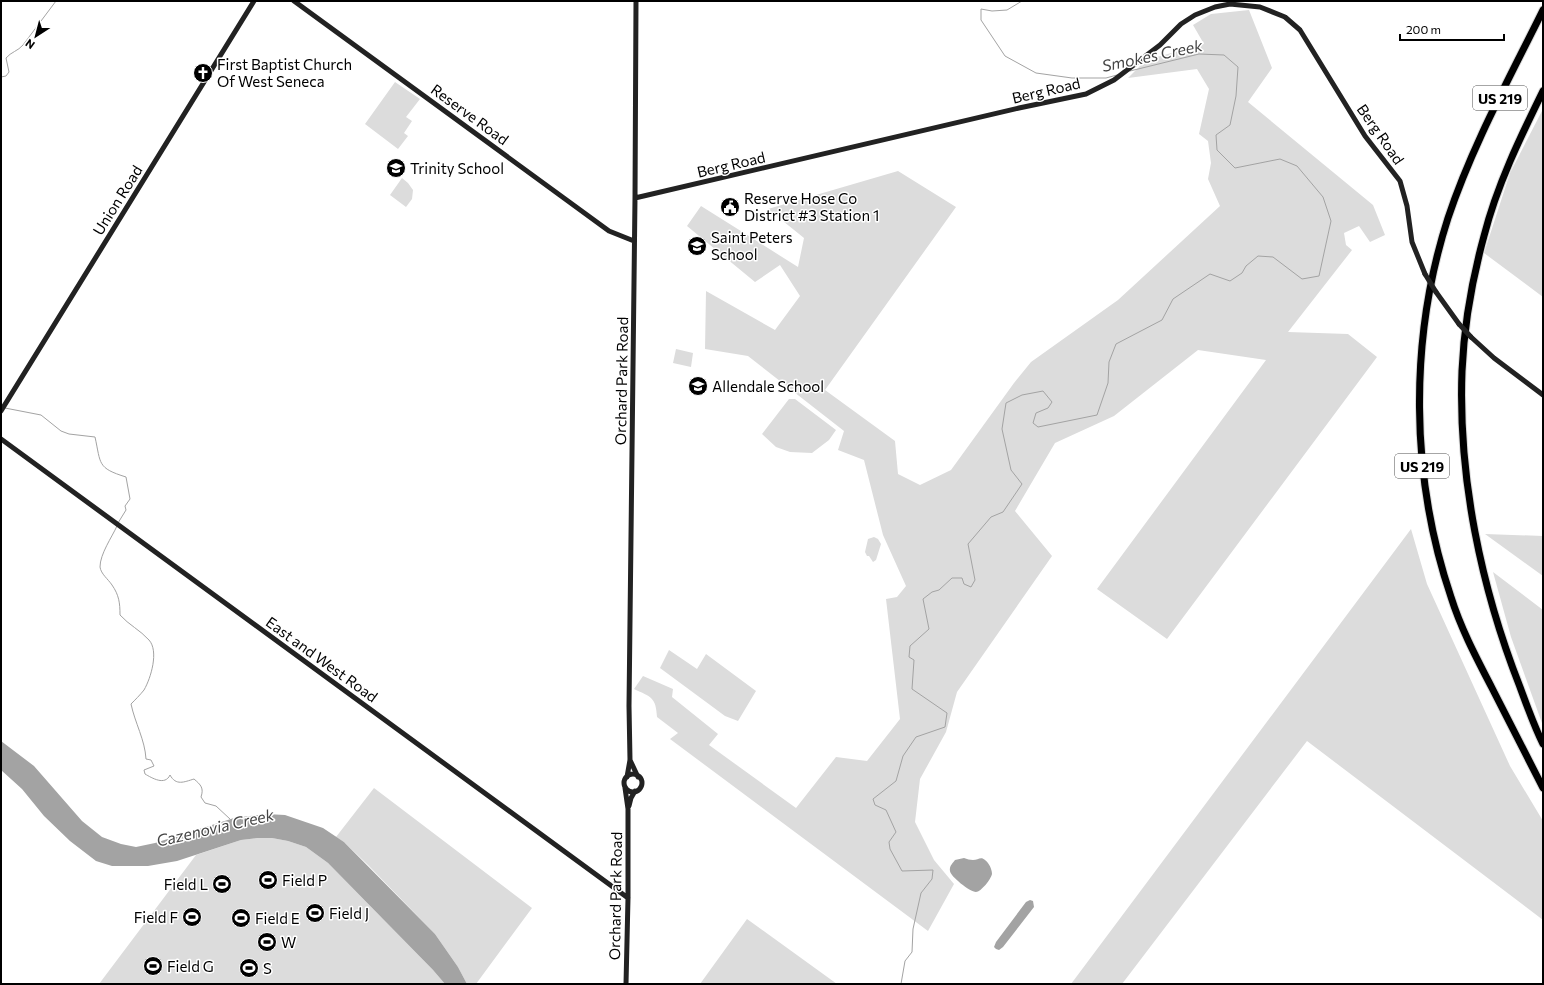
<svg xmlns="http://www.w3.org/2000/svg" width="1544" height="985" font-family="Commissioner,sans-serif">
	<rect width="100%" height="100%" fill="#fff"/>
	<path fill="#dcdcdc" d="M1249 10 1272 68 1248 102 1373 205 1385 235 1370 242 1359 226 1344 233 1346 245 1352 250 1288 332 1348 334 1377 357 1167 639 1097 589 1266 360 1198 350 1114 416 1055 443 1015 511 1052 556 957 692 946 732 920 779 915 822 934 860 954 884 928 931 670 739 678 733 657 717C656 697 651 697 634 689L643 676 673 689 672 697 718 734 709 745 796 808 836 757 867 761 900 719 886 599 897 597 906 586 883 535 864 460 838 450 844 431 748 356 705 349 706 291 775 330 800 296 780 265 755 282 687 226 701 206 798 267 804 238 768 209 898 171 956 207 825 390 895 441 898 474 920 485 951 470 1014 383 1031 362 1118 300 1220 206 1208 179 1211 163 1208 141 1199 134 1209 89 1197 69 1128 78 1146 60 1204 44 1193 25 1211 14Z
		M395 82 420 99 406 117 412 121 404 133 408 136 398 149 365 124Z
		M1543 109V297L1484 253 1510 173Z
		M402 178 408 183 413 190 412 199 406 207 390 195Z
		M676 349 693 353 691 367 673 363Z
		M789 399H795L836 430 829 440 812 453 790 452 776 447 762 434Z
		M1411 529 1427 584 1510 766 1543 821V920L1307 741 1122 984H1071Z
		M1485 534 1543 536V576Z
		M874 537 878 539 881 544 876 560 873 562 869 556H867L865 552 868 539Z
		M1493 572 1543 610V726L1511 637Z
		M669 650 697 669 706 654 756 691 738 721 725 716 660 668Z
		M374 788 532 908 476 984H467L458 967 435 934 368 865 344 842 336 837Z
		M257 838H272L288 841 306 847 328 863 433 970 445 984H99L196 855 241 840Z
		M747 919 837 984H700Z"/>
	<path fill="#a3a3a3" d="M1 741 34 766 82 821 102 837 121 844 136 847 155 843 234 818 266 814 285 815 323 828 344 842 435 934 458 967 467 984H445L433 970 328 863 306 847 288 841 272 838H257L241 840 177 861 148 866H112L96 861 70 841 44 816 22 789 1 770Z
		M964 858C967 859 970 860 973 860 978 860 981 856 985 860 989 863 992 869 992 874 991 879 981 892 976 892 970 892 950 876 950 871 949 866 953 863 955 860Z
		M1030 900 1033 901 1034 907 1003 947 999 950 996 949 994 947 996 942 1026 902Z"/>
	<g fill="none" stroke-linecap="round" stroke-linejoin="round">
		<path stroke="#a3a3a3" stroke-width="1" d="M1022 1 1007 10 992 11 981 9V20L1005 56 1036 73 1072 78H1106L1117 75
			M1 77 6 76 9 72 6 58C11 52 18 51 23 45L56 1
			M5 408 41 415 61 431 69 434 95 437C101 464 97 468 126 477L130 499 125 506 126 510 118 523
			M117 526C112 537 100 554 100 567 101 574 108 579 112 585 119 595 120 603 120 615 129 625 140 630 149 640 159 651 151 678 144 690 140 695 135 700 131 704 135 723 145 740 146 759L151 760 154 766 144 770 145 774C152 778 165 786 170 775 176 786 184 782 194 779 201 785 204 788 201 797L205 803 216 806 230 819
			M901 984 905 961 912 952 913 929 921 893 932 879 933 870 902 871 890 849 889 842 896 832 886 810 875 805 873 799 896 781 903 756 916 737 945 727 947 713 912 689 914 660 909 657 910 646 929 629 923 599 932 592 939 590 952 578H962L964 584 971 587 975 580 968 544 991 517 1003 512 1022 484 1011 470 1002 429 1006 403 1022 395 1043 391 1052 402 1048 408 1036 413 1033 423 1038 427 1097 415 1108 383 1109 362 1116 344 1162 320 1173 299 1210 274 1230 281 1242 273 1246 266 1258 256 1273 257 1302 279 1319 276 1331 221 1323 197 1297 166 1280 159 1235 168 1217 150 1216 135 1230 125 1236 96 1238 67 1224 55 1199 54 1130 71"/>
		<defs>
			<path id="highway" d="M1543 10C1510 77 1472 146 1448 218 1409 339 1410 476 1451 597 1461 629 1477 659 1492 688 1509 722 1526 755 1543 788
				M1543 91C1520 138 1497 185 1484 236 1472 280 1464 325 1462 371 1458 477 1481 588 1520 687 1527 706 1534 726 1543 744"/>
		</defs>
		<use href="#highway" stroke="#dbdbdb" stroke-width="9"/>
		<path stroke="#222" stroke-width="5" d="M294 1 609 231 634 241
			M635 198 1019 108 1086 94 1114 80 1160 45 1181 24 1195 15 1215 7 1230 4 1260 7 1285 17 1300 30 1365 136 1400 181 1407 206 1412 242 1425 274
			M1436 292 1459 324
			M1471 337 1494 358 1543 395
			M1 411 254 1
			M1 439 628 898
			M630 760 638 777
			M624 783a9 9 0 1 1 18 0a9 9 0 1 1-18 0Z
			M627 777 630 760 629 706 635 198 636 1
			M625 788 628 809V898L626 984
			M629 806 631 798 635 791"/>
		<use href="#highway" stroke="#000" stroke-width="7"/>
		<path stroke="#222" stroke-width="5" d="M1425 274 1436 292
			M1459 324 1471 337"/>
	</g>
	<defs>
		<symbol id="church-disc" viewBox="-11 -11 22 22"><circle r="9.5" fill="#000" stroke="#fff"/><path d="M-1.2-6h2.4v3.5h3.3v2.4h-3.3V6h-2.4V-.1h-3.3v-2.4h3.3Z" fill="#fff"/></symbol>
		<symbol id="school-disc" viewBox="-11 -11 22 22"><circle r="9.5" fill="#000" stroke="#fff"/><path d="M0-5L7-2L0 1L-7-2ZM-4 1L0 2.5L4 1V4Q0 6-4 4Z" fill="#fff"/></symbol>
		<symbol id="civic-disc" viewBox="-11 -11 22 22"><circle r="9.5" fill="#000" stroke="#fff"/><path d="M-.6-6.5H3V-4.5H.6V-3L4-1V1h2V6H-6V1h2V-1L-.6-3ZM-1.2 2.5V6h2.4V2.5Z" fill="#fff"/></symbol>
		<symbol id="stadium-disc" viewBox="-11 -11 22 22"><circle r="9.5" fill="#000" stroke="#fff"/><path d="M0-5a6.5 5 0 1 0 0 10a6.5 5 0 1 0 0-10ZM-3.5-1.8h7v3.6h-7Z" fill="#fff"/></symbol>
	</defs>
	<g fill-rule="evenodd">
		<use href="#church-disc" x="192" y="62" width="22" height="22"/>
		<use href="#school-disc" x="385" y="157" width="22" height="22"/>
		<use href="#civic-disc" x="719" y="196" width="22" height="22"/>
		<use href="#school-disc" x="686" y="235" width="22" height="22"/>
		<use href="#school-disc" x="687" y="375" width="22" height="22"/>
		<use href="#stadium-disc" x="257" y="869" width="22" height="22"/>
		<use href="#stadium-disc" x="211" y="873" width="22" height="22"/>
		<use href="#stadium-disc" x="304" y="902" width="22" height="22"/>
		<use href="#stadium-disc" x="181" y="906" width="22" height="22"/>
		<use href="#stadium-disc" x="230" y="907" width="22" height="22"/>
		<use href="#stadium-disc" x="256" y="931" width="22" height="22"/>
		<use href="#stadium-disc" x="142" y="955" width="22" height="22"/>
		<use href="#stadium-disc" x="238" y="957" width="22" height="22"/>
	</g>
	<g text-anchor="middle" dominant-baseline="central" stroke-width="3" stroke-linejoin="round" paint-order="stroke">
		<g fill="#fff" stroke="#4c4c4c" stroke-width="1">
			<rect x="1473" y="86" width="54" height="24" rx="3"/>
			<rect x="1395" y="454" width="54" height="24" rx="3"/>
		</g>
		<g font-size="14" font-weight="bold" fill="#000">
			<text x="1500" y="98">US 219</text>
			<text x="1422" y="466">US 219</text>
		</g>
		<g font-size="15" fill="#000" stroke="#fff" text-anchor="start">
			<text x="217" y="64">First Baptist Church<tspan x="217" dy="17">Of West Seneca</tspan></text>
			<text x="410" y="168">Trinity School</text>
			<text x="744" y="198">Reserve Hose Co<tspan x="744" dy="17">District #3 Station 1</tspan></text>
			<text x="711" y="237">Saint Peters<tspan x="711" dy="17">School</tspan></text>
			<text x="712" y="386">Allendale School</text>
			<text x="282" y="880">Field P</text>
			<text x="208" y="884" text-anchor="end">Field L</text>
			<text x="329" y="913">Field J</text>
			<text x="178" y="917" text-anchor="end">Field F</text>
			<text x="255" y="918">Field E</text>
			<text x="281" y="942">W</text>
			<text x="167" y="966">Field G</text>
			<text x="263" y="968">S</text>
		</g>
		<g font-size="15" fill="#000" stroke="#fff">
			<text transform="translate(1046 90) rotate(-13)">Berg Road</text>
			<text transform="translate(470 114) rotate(36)">Reserve Road</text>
			<text transform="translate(1381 134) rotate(55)">Berg Road</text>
			<text transform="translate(731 164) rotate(-13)">Berg Road</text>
			<text transform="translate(117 200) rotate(-58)">Union Road</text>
			<text transform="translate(621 381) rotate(-89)">Orchard Park Road</text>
			<text transform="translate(322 659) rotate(36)">East and West Road</text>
			<text transform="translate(615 896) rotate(-89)">Orchard Park Road</text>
		</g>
		<g font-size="16" font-style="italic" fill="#444" stroke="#fff">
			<text transform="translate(1152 55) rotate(-12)">Smokes Creek</text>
			<text transform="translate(215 827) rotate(-13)">Cazenovia Creek</text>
		</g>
	</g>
	<rect width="1544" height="985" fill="none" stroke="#000000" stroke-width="4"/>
	<g transform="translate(36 36) rotate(216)" stroke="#ffffff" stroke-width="3" paint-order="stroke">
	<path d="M0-3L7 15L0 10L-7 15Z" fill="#000000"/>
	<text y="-6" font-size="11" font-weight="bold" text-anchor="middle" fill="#000000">N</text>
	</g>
	<path d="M1400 34v6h104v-6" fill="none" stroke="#000000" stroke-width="2"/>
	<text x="1406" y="34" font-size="12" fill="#000000" stroke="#ffffff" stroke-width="3" paint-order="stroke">200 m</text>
</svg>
